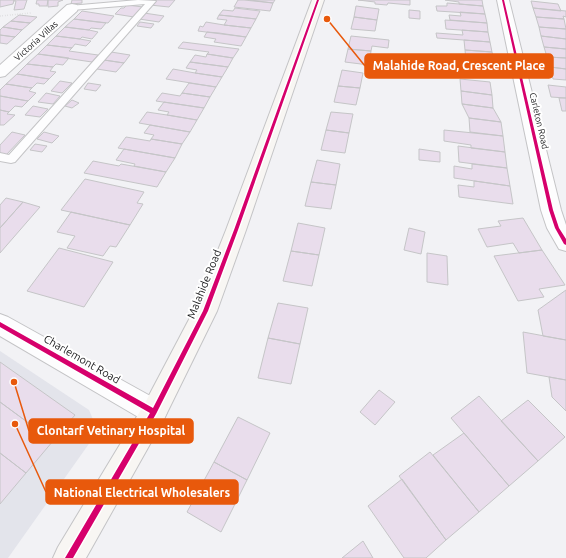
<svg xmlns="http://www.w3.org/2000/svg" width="566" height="558" font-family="Ubuntu,sans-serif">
	<rect width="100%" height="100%" fill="#f2f2f5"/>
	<path fill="#e3e4eb" d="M0 351 89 410 98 431 8 558H0Z"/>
	<path fill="#e9ddec" stroke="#c5c5c7" d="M0 0H14L13 4 0 7Z
		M14 0H27L24 9 14 10 16 1H14Z
		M37 0H48L47 6H39V4H36Z
		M48 0H63L58 2V6L48 7Z
		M72 0H82V3L71 4Z
		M155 0H175L169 7 150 5Z
		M238 0H244L273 3 270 11 234 7Z
		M250 0H275L273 3Z
		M358 0H410V5L388 3 387 5 375 4V2Z
		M445 0H482L483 6 459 4V2Z
		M531 1 558 4 561 11 533 8Z
		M447 3 483 6 485 14 437 11 436 6H447Z
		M127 5 143 7 134 17 115 14 121 8H124Z
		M356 6 379 9 377 20 354 17Z
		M235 8 260 11 256 19 219 15 223 10 233 11Z
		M533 8 566 11V17L563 16 564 19 536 17Z
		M409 10 420 11V19L409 18Z
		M82 11 114 16 108 23 74 19Z
		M460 12 485 14 487 23 450 20 449 15 461 16Z
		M144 13 164 16 159 22 139 19Z
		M19 15 37 17 30 23 11 21Z
		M219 15 230 16 256 19 251 28 224 25 227 20 217 19Z
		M354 17 377 20 375 31 351 29Z
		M536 17 564 19 566 29 539 27Z
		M74 19 97 22 106 23 101 29 91 28 89 30 65 27Z
		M445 20 487 23 488 32 446 29Z
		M11 21 30 23 22 30 3 27Z
		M140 22 154 24 151 28 137 26Z
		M206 22 224 25 251 28 246 37 198 31 200 26 203 27Z
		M3 27 22 30 15 37 0 35V30Z
		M65 27 89 30 98 32 92 39 82 37 80 39 56 36Z
		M539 27 566 29V39L541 36Z
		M462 30 488 32 490 42 437 38 436 33 463 35Z
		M207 32 219 33 246 37 241 46 214 42 216 39 204 37Z
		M0 35 15 37 7 44 0 43Z
		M56 36 80 39 91 41 86 46 75 44 72 48 47 45Z
		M351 36 389 40 388 48 372 46 371 51 348 49Z
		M541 36 566 39V49L544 47Z
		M464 40 490 42 492 52 465 50Z
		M183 42 239 49 233 58 207 54 209 52 178 48Z
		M47 45 72 48 69 51 98 55 92 62 38 54Z
		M544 47 566 49V58L547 57Z
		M348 49 371 51 369 65 345 62Z
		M465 50 492 52 495 63 466 60Z
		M111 52 130 55 124 63 104 60Z
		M38 54 62 57 69 58 63 65 56 64 53 67 27 64Z
		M207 54 233 58 228 67 190 62 195 55 206 57Z
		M547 57 566 58V69L550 67Z
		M104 60 124 63 116 72 97 69Z
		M190 62 228 67 222 77 195 73 197 70 186 68Z
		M27 64 53 67 50 71 56 72 49 79 17 74Z
		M550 67 566 69V80L553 79Z
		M173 69 195 73 222 77 216 87 166 79Z
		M342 70 363 73 360 88 338 86Z
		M17 74 43 78 49 79 44 84 37 83 32 88 6 84Z
		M460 79 490 82 492 95 461 91Z
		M60 81 72 83 62 93 51 91Z
		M88 83 101 85 96 91 84 89Z
		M189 83 216 87 210 97 182 93Z
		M6 84 32 88 29 91 36 93 28 101 0 96V90Z
		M548 85 566 87V98L551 97Z
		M338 86 360 88 356 105 334 102Z
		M461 91 492 95 493 108 462 104Z
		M46 93 60 96 53 104 38 102Z
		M162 93 180 96 182 93 210 97 204 108 156 101Z
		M0 96 28 101 22 107 15 106 9 112 0 110Z
		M559 98H566V111H562Z
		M72 100 79 103 72 108 65 106Z
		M164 102 204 108 197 120 167 115 169 112 158 110Z
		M462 104 493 108 501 122 469 118Z
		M33 106 48 109 40 117 25 115Z
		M0 110 9 112 7 114 15 115 4 125H0Z
		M147 112 167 115 197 120 190 132 139 123Z
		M331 112 353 114 349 133 326 130Z
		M469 118 501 122 503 136 470 132Z
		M150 125 190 132 182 144 151 139 154 135 144 133Z
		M326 130 349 133 345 153 321 150Z
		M444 130 503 136 505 152 471 148V145L444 141Z
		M12 132 25 135 6 155 0 154V145Z
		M44 132 59 136 52 143 37 139Z
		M126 137 150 141 151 139 182 144 175 158 118 148Z
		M35 144 47 146 42 152 30 150Z
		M458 146 505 152 507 168 459 162Z
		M124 149 175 158 166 172 134 166 135 164 116 160Z
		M419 149 440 152V162L419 160Z
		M317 160 340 164 336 185 311 182Z
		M93 161 119 166 121 164 166 172 157 187 84 173Z
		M472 164 507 168 510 186 454 178V166L472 169Z
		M85 179 144 192 137 203 143 204 130 225 61 210Z
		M474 181 510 186 513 204 459 197 458 185 474 187Z
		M311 182 336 185 331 209 305 206Z
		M6 198 23 202 0 228V205Z
		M23 202 40 207 0 253V228Z
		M71 212 130 225 116 247 110 246 103 256 67 248 75 236 57 232Z
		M523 218 542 250 519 253 513 243 487 247 478 229 501 226 498 221Z
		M298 223 325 228 319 255 291 251Z
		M409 228 425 232 421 254 404 250Z
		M59 248 113 262 84 307 27 291Z
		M542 250 565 285 539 289 544 297 518 301 494 256Z
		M291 251 319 255 312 286 283 281Z
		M427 253 447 256 448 285 427 282Z
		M566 290V340L543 336 538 310Z
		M278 303 308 308 300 344 268 338Z
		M523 332 566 340V380L527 373Z
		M268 338 300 344 291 384 258 378Z
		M0 362 75 415 53 441 0 402Z
		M549 377 566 380V411L552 397Z
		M379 390 395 402 375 425 360 412Z
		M479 396 538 461 509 486 451 418Z
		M528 400 565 437 538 461 501 421Z
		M0 402 53 441 26 473 0 453Z
		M238 417 270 433 247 480 214 462Z
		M464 433 509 486 479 512 433 455Z
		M430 452 479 512 446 540 399 476Z
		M0 453 26 473 0 504Z
		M214 462 247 480 221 532 187 512Z
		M402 479 446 540 426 558H404L368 506Z
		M363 541 373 558H342Z"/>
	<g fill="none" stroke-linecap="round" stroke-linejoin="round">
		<defs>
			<path id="service" d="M138 0 156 1 15 162 11 163 0 161V153L9 155 145 4 72 10H69V6Z"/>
			<path id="minor" d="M497 0H509L561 210 566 225V251L559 249 547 228 541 210Z
				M72 4 77 5 78 8 77 11 5 76 0 77V65L67 5Z
				M0 314 8 317 163 403 167 412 163 421 154 425 145 421 0 336Z"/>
			<path id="secondary" d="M312 0H324L246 230 217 311 163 421 86 558H53L58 547 145 403 195 308 226 230Z"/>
		</defs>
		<use href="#service" stroke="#c4c4c6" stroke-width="2"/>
		<use href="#minor" stroke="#c4c4c6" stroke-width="2"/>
		<use href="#secondary" stroke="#c4c4c6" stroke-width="2"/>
		<path stroke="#d1d1d2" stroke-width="1.5" stroke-dasharray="0.5 2" stroke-linecap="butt" d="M0 16 31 13"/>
		<use href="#service" fill="#fdfdfe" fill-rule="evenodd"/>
		<use href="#minor" fill="#fdfdfe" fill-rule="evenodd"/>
		<use href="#secondary" fill="#f8f6f3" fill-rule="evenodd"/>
		<defs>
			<path id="cycleway" d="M317 0H319L238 230 208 311 156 414 73 558H65L150 413 0 327V322L153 408 203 311 234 230Z
				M502 0H504L553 210 559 228 566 239V245L564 244 555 228 549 210Z"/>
		</defs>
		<use href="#cycleway" stroke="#fff" stroke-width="3"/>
		<use href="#cycleway" fill="#d6006c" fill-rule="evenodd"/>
	</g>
	<g text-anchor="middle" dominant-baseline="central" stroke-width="4" stroke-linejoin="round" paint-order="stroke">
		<g font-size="9" fill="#1b1b1d" stroke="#fff">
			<text transform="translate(36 41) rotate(-42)">Victoria Villas</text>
			<text transform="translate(539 121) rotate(77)">Carleton Road</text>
		</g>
		<g font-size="11" fill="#1b1b1d" stroke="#fff">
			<text transform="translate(204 284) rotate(-68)">Malahide Road</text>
			<text transform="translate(82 359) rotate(30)">Charlemont Road</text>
		</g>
	</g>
	<path fill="none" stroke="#e8590c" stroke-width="1.5" d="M327 19L365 66M14 382L29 431M15 424L46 492"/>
	<g fill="#e8590c" stroke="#fff" stroke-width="1.5">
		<circle cx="327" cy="19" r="4"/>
		<circle cx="14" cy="382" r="4"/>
		<circle cx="15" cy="424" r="4"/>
	</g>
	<g fill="#e8590c" stroke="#e8590c" stroke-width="1.5">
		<rect x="365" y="54" width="188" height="24" rx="4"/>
		<rect x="29" y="419" width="164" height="24" rx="4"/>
		<rect x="46" y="480" width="192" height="24" rx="4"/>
	</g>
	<g font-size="12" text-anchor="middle" font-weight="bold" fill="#fff">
		<text x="459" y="70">Malahide Road, Crescent Place</text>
		<text x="111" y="435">Clontarf Vetinary Hospital</text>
		<text x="142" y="497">National Electrical Wholesalers</text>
	</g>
</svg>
